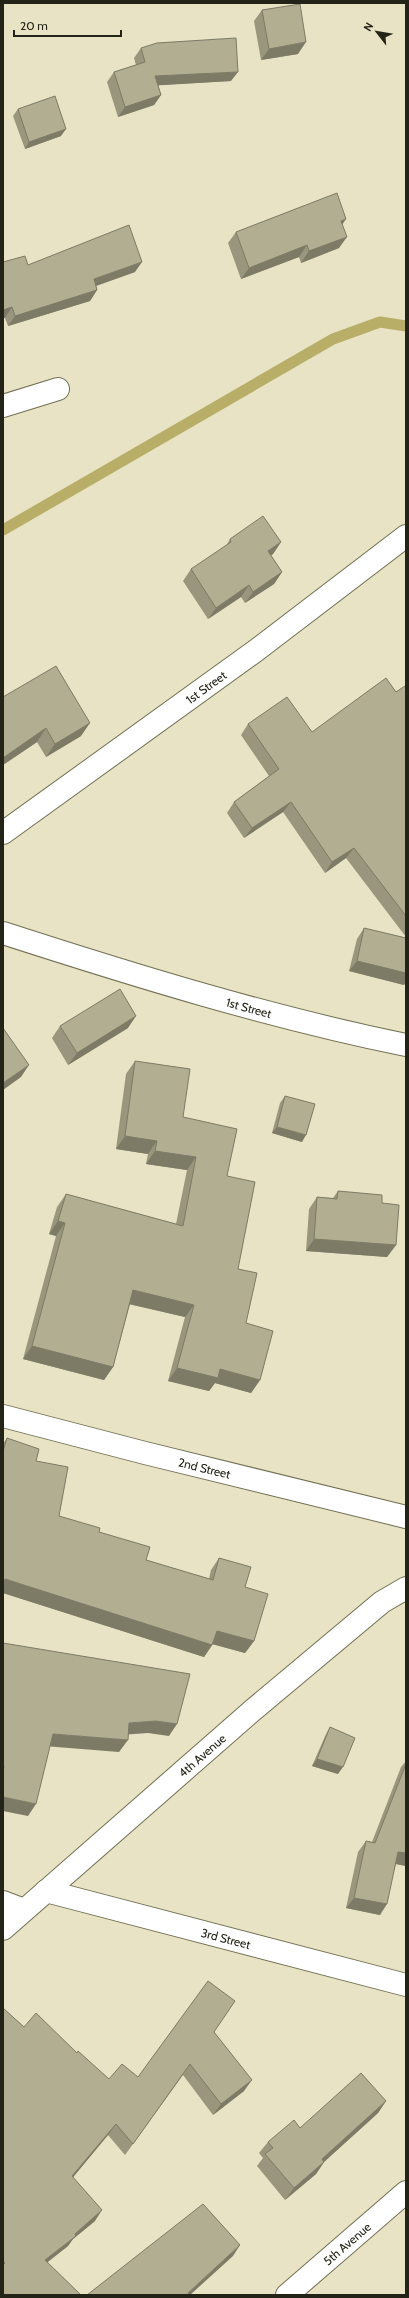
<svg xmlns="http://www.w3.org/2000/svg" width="409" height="2298" font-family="Cabin,sans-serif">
	<rect width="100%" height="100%" fill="#e7e3c4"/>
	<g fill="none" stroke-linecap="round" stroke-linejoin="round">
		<path stroke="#b8ae67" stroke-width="11" d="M3 530 333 339 380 322 406 326"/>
		<defs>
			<g id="minor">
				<path d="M3 406 58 389"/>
				<path id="s1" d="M3 833 254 652 406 536"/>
				<path id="s2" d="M3 933C136 976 269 1017 406 1045"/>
				<path id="s3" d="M3 1416 145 1453 406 1517"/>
				<path id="s4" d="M46 1891 406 1985"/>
				<path d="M3 1902 24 1910"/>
				<path id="s5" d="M3 1929 253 1710 382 1602 406 1588"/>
				<path id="s6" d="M287 2295 406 2192"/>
			</g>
		</defs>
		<use href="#minor" stroke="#726f53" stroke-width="24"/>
		<use href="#minor" stroke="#fff" stroke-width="22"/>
	</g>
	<path fill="#99967d" d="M262 10 298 54 261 60 254 21Z
		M141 48 231 81 158 85 161 95 154 105 118 117 107 82 114 72 136 65 134 58Z
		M18 109 61 136 25 149 13 116Z
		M342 225 339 248 301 263 299 257 241 279 228 243 236 232Z
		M28 265 135 272 96 286 97 290 90 301 8 326 5 318Z
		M230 539 281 542 273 554 271 555 282 572 274 584 245 603 241 597 208 619 183 581 191 569 226 546Z
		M406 687V937L346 858 325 873 283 812 244 838 227 813 234 802 269 776 241 735 248 724 312 732Z
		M3 697 81 736 46 757 37 742 3 765Z
		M364 928 406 938V981L404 985 349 971 357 939Z
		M60 1026 128 1028 68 1065 52 1038Z
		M135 1061 183 1117 227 1176 238 1269 246 1323 260 1380 251 1393 215 1383 209 1391 168 1381 185 1317 130 1304 113 1367 104 1380 23 1359 56 1236 49 1234 57 1207 66 1194 176 1224 187 1170 146 1164 148 1154 116 1149 126 1074Z
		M285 1096 302 1142 272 1133 280 1103Z
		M338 1191 382 1203 396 1245 387 1257 306 1251 309 1209 317 1197 333 1198Z
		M7 1438 36 1461 59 1516 99 1532 146 1560 209 1579 211 1570 219 1558 245 1587 254 1641 245 1653 213 1644 204 1657 3 1593V1444Z
		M330 1727 338 1774 312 1766 326 1734Z
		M406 1761V1866L396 1864 380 1915 346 1908 358 1852 366 1841 372 1842 401 1767Z
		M3 2008 24 2027 77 2053 109 2079 138 2077 214 2032 244 2091 213 2115 183 2075 125 2155 108 2135 73 2177 95 2221 73 2239 68 2246 48 2262 3 2295Z
		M386 2101 378 2113 324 2162 316 2174 285 2200 257 2166 263 2158 259 2153 268 2142Z"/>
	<path fill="#7d7a66" d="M306 42 298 54 261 60 269 49Z
		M238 72 231 81 148 86 155 76Z
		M161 95 154 105 118 117 125 107Z
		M66 129 61 136 25 149 29 142Z
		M346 219 338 231 341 221Z
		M347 237 339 248 301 263 309 251Z
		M307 245 299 257 241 279 249 268Z
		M142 262 135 272 87 289 94 279Z
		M97 290 90 301 8 326 15 316Z
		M12 307 5 318H3V310Z
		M281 542 273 554 259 562 268 551Z
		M282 572 274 584 245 603 253 592Z
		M249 585 241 597 208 619 216 608Z
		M90 723 81 736 46 757 55 744Z
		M46 728 37 742 3 765V758Z
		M291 802 283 812 244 838 252 828Z
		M354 848 346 858 325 873 332 862Z
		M357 961 406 973V981L404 985 349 971Z
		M136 1016 128 1028 68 1065 77 1053Z
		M29 1065 21 1077 3 1090V1083Z
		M277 1127 306 1135 302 1142 272 1133Z
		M125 1136 157 1141 148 1154 116 1149Z
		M155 1151 196 1157 187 1170 146 1164Z
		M58 1221 65 1223 56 1236 49 1234Z
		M314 1239 396 1245 387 1257 306 1251Z
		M133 1290 194 1305 185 1317 124 1303Z
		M32 1346 113 1367 104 1380 23 1359Z
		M177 1368 220 1369 260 1380 251 1393 215 1383 209 1391 168 1381Z
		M5 1579 212 1645 204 1657 3 1593V1581Z
		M217 1631 254 1641 245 1653 208 1643Z
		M156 1721 177 1724 169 1736 148 1733 120 1735 129 1723Z
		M53 1734 128 1740 119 1752 44 1746Z
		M317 1759 343 1767 338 1774 312 1766Z
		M3 1797 36 1804 28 1816 3 1811Z
		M398 1852 406 1853V1866L391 1863Z
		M354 1898 387 1904 380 1915 346 1908Z
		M252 2080 244 2091 213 2115 221 2104Z
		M386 2101 378 2113 314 2171 322 2159Z
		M116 2124 108 2135 65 2187 72 2176Z
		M324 2162 316 2174 285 2200 294 2188Z
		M102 2210 95 2221 73 2239 68 2246 37 2270 45 2260Z
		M240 2245 233 2256 190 2295 188 2293Z"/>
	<path fill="#b2ae91" stroke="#7d7a66" d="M300 4 306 42 269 49 262 10Z
		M236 38 238 72 155 76 161 95 125 107 114 72 145 62 141 48 157 43Z
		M55 96 66 129 29 142 18 109Z
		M337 193 346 219 341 221 347 237 309 251 307 245 249 268 236 232Z
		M129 225 142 262 94 279 97 290 15 316 12 307 3 310V262L25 256 28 265Z
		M263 516 281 542 268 551 282 572 253 592 249 585 216 608 191 569 231 542 230 539Z
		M56 666 90 723 55 744 46 728 3 758V697Z
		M386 678 396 692 405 686 406 687V916L354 848 332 862 291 802 252 828 234 802 279 769 248 724 287 697 312 732Z
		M364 928 406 938V973L357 961Z
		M120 989 136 1016 77 1053 60 1026Z
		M3 1028 29 1065 3 1083Z
		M135 1061 190 1069 183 1117 237 1129 227 1176 255 1182 238 1269 257 1273 246 1323 273 1331 260 1380 220 1369 218 1378 177 1368 194 1305 133 1290 113 1367 32 1346 65 1223 58 1221 66 1194 183 1226 196 1157 155 1151 157 1141 125 1136Z
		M285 1096 315 1104 306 1135 277 1127Z
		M338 1191 382 1195V1203L399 1205 396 1245 314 1239 317 1197 337 1199Z
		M7 1438 39 1449 36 1461 68 1467 59 1516 100 1528 99 1532 150 1547 146 1560 213 1580 219 1558 251 1567 245 1587 268 1594 254 1641 217 1631 212 1645 5 1579 3 1588V1451Z
		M3 1643 190 1674 177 1724 156 1721 129 1723 128 1740 53 1734 36 1804 3 1797V1771L4 1766 3 1765Z
		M330 1727 355 1738 343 1767 317 1759Z
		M406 1764V1853L398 1852 387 1904 354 1898 366 1841 375 1843Z
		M208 1981 235 2001 214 2032 252 2080 221 2104 190 2064 133 2144 116 2124 72 2176 102 2210 75 2234 76 2236 45 2260 81 2295H3V2265L5 2263 3 2261V2008L24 2027 36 2013 77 2053 78 2051 109 2079 122 2064 138 2077Z
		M361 2073 386 2101 322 2159 324 2162 294 2188 265 2154 273 2148 268 2142 294 2120 300 2128Z
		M203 2204 240 2245 188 2293 190 2295H87Z"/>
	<g text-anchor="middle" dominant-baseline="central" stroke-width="3.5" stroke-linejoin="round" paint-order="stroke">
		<g font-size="12" fill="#242317" stroke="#e7e3c4">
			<text stroke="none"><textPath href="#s1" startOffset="250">1st Street</textPath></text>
			<text stroke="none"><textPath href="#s2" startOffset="257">1st Street</textPath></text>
			<text stroke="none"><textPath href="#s3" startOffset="208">2nd Street</textPath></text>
			<text stroke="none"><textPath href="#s5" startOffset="264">4th Avenue</textPath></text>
			<text stroke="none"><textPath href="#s4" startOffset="186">3rd Street</textPath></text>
			<text stroke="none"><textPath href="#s6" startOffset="79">5th Avenue</textPath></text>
		</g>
	</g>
	<rect width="409" height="2298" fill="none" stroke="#242317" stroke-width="8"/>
	<g transform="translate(377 32) rotate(301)" stroke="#e7e3c4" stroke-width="3" paint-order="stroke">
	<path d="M0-3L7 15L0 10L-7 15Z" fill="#242317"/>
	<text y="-6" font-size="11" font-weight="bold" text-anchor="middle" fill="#242317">N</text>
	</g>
	<path d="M14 30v6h107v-6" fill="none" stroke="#242317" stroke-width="2"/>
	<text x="20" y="30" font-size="12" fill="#242317" stroke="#e7e3c4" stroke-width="3" paint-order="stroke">20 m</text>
</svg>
